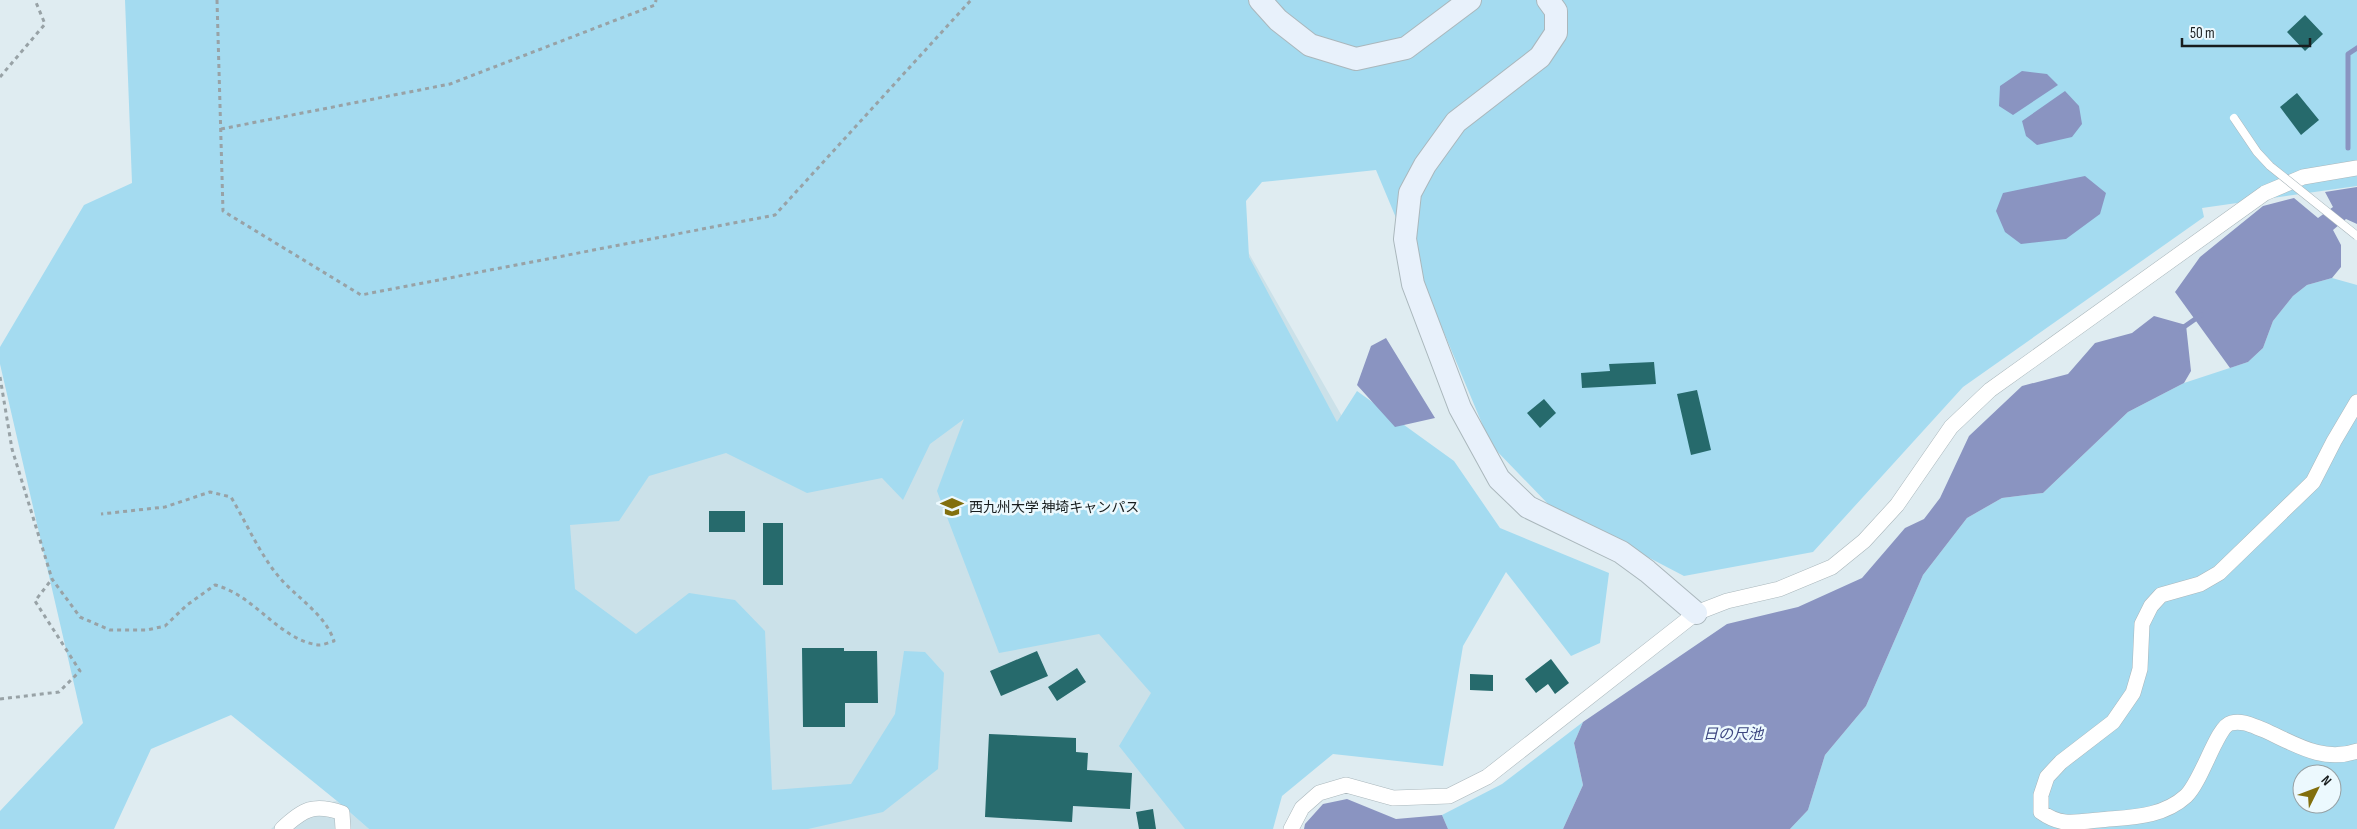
<svg xmlns="http://www.w3.org/2000/svg" width="2357" height="829" font-family="'Sofia Sans Condensed','Noto Sans JP',sans-serif">
	<rect width="100%" height="100%" fill="#dfecf1"/>
	<path fill="#cbe1e9" d="M1183 138 1379 481 1213 829H755L638 660 551 591 568 479Z
		M337 801 369 829H271L293 809Z"/>
	<path fill="#a4dbf0" fill-rule="evenodd" d="M125 0H2357V186L2202 208 2204 217 1963 387 1813 552 1684 576 1550 506 1491 445 1376 170 1262 182 1246 201 1249 257 1337 422 1357 391 1454 461 1500 528 1609 573 1600 643 1571 656 1506 572 1463 646 1443 766 1333 754 1282 796 1273 829H1185L1119 746 1151 693 1099 634 999 653 937 491 964 419 930 444 903 500 882 478 807 493 726 453 649 476 619 521 570 525 575 589 636 634 689 593 735 600 765 631 772 790 851 784 895 714 904 651 925 652 944 673 938 769 883 812 808 829H369L337 801 231 715 151 749 114 829H0V811L83 723 0 364V347L84 205 132 183Z
		M2332 278 2357 285V829H1790L1808 810 1825 755 1866 706 1923 575 1967 518 2002 498 2043 493 2128 412 2184 383 2248 362 2263 348 2273 321 2293 296 2307 285ZM2302 774H2332V804H2302Z
		M1583 722 1574 743 1583 785 1563 829H1448L1442 815 1502 784Z"/>
	<path fill="#8a94c1" d="M2022 71 2047 74 2058 85 2013 115 1999 106 2000 86Z
		M2065 91 2079 106 2082 124 2072 137 2037 145 2026 136 2022 121Z
		M2085 176 2106 193 2100 214 2066 239 2021 244 2005 232 1996 211 2003 193Z
		M2357 187V224L2346 219 2333 230 2341 245V267L2332 278 2307 285 2293 296 2273 321 2263 348 2248 362 2230 368 2175 292 2200 257 2263 206 2294 198 2318 218 2333 207 2325 192Z
		M2154 316 2186 325 2191 371 2184 383 2128 412 2043 493 2002 498 1967 518 1923 575 1866 706 1825 755 1808 810 1790 829H1563L1583 785 1574 743 1583 722 1727 624 1798 607 1862 578 1905 528 1924 519 1940 498 1969 436 2022 386 2068 374 2095 343 2132 333Z
		M1386 338 1435 418 1395 427 1357 385 1371 346Z
		M1347 799 1396 819 1442 815 1448 829H1304L1305 824 1323 804Z"/>
	<g fill="none" stroke-linecap="round" stroke-linejoin="round">
		<path stroke="#8a94c1" stroke-width="5" d="M2348 148V54L2357 48
			M2181 329 2201 315"/>
	</g>
	<path fill="#266a6c" d="M2305 15 2323 34 2305 51 2287 32Z
		M2297 93 2319 120 2301 135 2280 107Z
		M1654 362 1656 384 1582 388 1581 373 1610 371 1609 364Z
		M1697 390 1711 450 1691 455 1677 394Z
		M1544 399 1556 413 1540 428 1527 413Z
		M709 511H745V532H709Z
		M763 523H783V585H763Z
		M802 648H844V651H877L878 703H845V727H803Z
		M1037 651 1048 676 1001 696 990 671Z
		M1551 659 1569 683 1555 694 1548 684 1536 693 1525 679Z
		M1077 668 1086 682 1057 701 1048 687Z
		M1470 674 1493 675V691L1470 690Z
		M989 734 1076 738V752L1088 753 1087 770 1132 773 1130 809 1073 806 1072 822 985 817Z
		M1153 809 1156 829H1139L1136 812Z"/>
	<g fill="none" stroke-linecap="round" stroke-linejoin="round">
		<defs>
			<path id="street" d="M2357 402 2334 441 2313 482 2219 573 2200 584 2161 595 2151 606 2142 624 2140 669 2133 693 2113 722 2061 762 2047 777 2041 795V812C2048 817 2056 821 2065 822 2076 823 2088 821 2099 820 2129 817 2162 818 2186 796 2202 781 2217 726 2231 723 2243 720 2253 726 2264 730 2295 744 2323 763 2357 751
				M282 829C303 809 314 803 342 813L343 829
				M1291 829 1302 808 1319 793 1346 785 1393 798 1449 796 1487 777 1696 613 1727 601 1779 589 1832 567 1864 541 1897 505 1951 427 1990 390 2265 193 2303 177 2357 168"/>
			<path id="secondary" d="M1260 0 1278 20 1310 45 1356 59 1406 48 1470 0
				M1548 0 1556 11V33L1540 57 1456 122 1425 165 1410 193 1405 239 1413 284 1460 408 1499 479 1528 507 1621 552 1647 571 1696 613"/>
		</defs>
		<use href="#street" stroke="#aab7bc" stroke-width="16"/>
		<use href="#secondary" stroke="#aab7bc" stroke-width="24"/>
		<path stroke="#98a2a6" stroke-width="3" stroke-dasharray="4 4" stroke-linecap="butt" d="M217 0 223 211 361 295 775 215 971 0
			M0 77 45 24 35 0
			M221 129 450 84 655 5 656 0
			M0 377 12 449 52 579 80 617 110 630H147L165 626 187 605 215 585C255 595 280 641 319 645 324 645 330 642 334 641 325 614 297 598 279 577 259 553 247 524 231 497L210 492 165 507 101 514
			M0 699 59 692 80 671 35 601 52 579"/>
		<use href="#street" stroke="#fff" stroke-width="15"/>
		<use href="#secondary" stroke="#e8f1fb" stroke-width="22"/>
		<defs>
			<path id="lane-bridge" d="M2234 118 2257 152 2270 166 2357 236"/>
		</defs>
		<use href="#lane-bridge" stroke="#aab7bc" stroke-width="9" stroke-linecap="butt"/>
		<use href="#lane-bridge" stroke="#fff" stroke-width="8"/>
	</g>
	<defs>
		<symbol id="university-bare" viewBox="-9 -9 18 18"><path d="M0-5L7-2L0 1L-7-2ZM-4 1L0 2.5L4 1V4Q0 6-4 4Z" fill="#826f0d" stroke="#ecf9fe" stroke-width="2.5" paint-order="stroke"/></symbol>
	</defs>
	<g fill-rule="evenodd">
		<use href="#university-bare" x="936" y="491" width="32" height="32"/>
	</g>
	<g text-anchor="middle" dominant-baseline="central" stroke-width="5" stroke-linejoin="round" paint-order="stroke">
		<g font-size="14" fill="#181d1e" stroke="#ecf9fe" text-anchor="start">
			<text x="969" y="507">西九州大学 神埼キャンパス</text>
		</g>
		<g font-size="15" font-style="italic" fill="#3c4680" stroke="#ecf9fe">
			<text x="1733" y="734">日の尺池</text>
		</g>
	</g>
	<g transform="translate(2317 789) rotate(48)"><circle r="24" fill="#ecf9fe" stroke="#97a1a4"/>
	<path d="M0-4L9 19L0 12L-9 19Z" fill="#826f0d"/>
	<text y="-8" font-size="14" font-weight="bold" text-anchor="middle" fill="#181d1e">N</text>
	</g>
	<path d="M2182 38v8h128v-8" fill="none" stroke="#181d1e" stroke-width="2.5"/>
	<text x="2190" y="38" font-size="15" fill="#181d1e" stroke="#ecf9fe" stroke-width="4" paint-order="stroke">50 m</text>
</svg>
